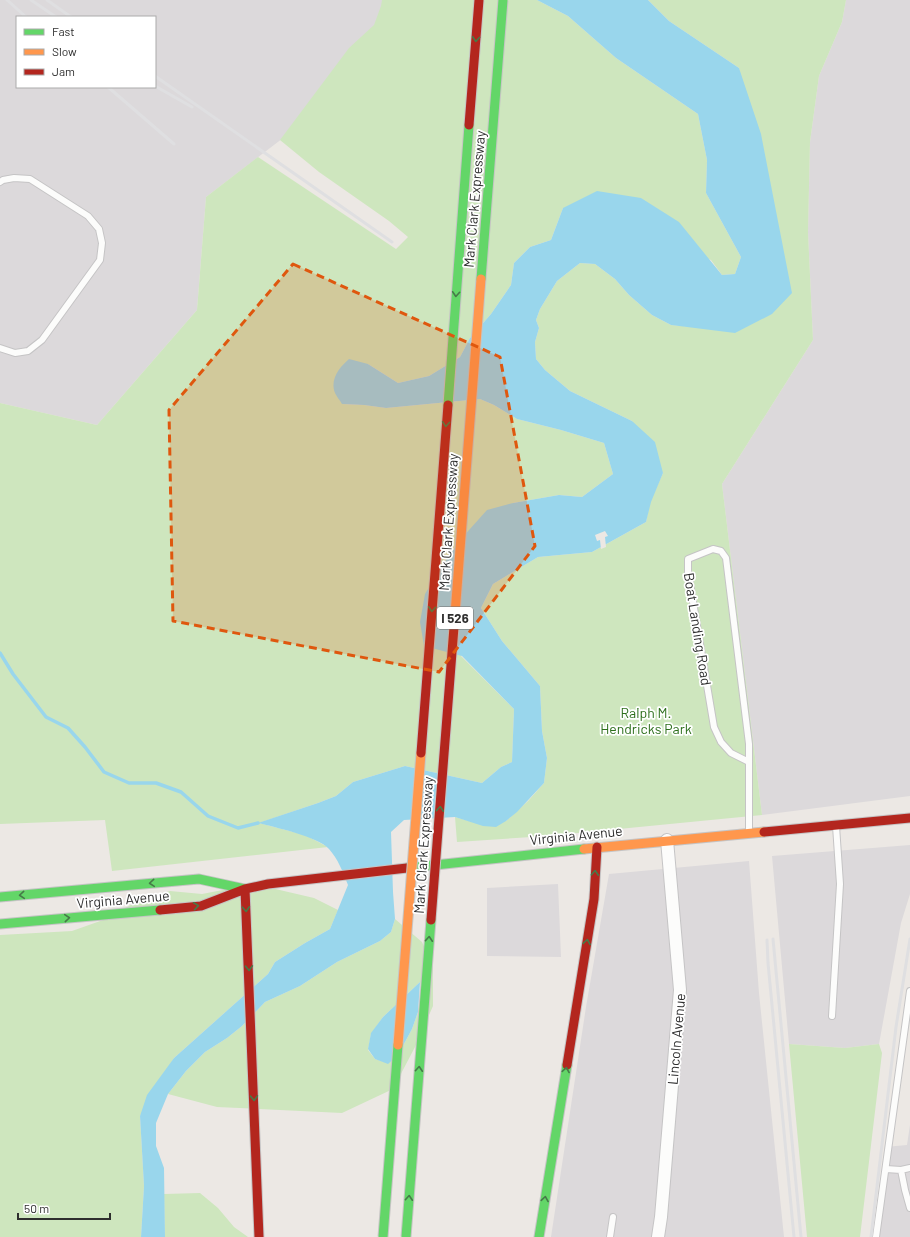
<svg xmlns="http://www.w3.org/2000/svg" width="910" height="1237" font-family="Barlow,sans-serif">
	<rect width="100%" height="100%" fill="#ece8e4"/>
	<path fill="#dcd9db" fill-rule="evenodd" d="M0 0H423L415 37 206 197 197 310 97 425 0 403ZM17 17H155V87H17Z
		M846 0H910V796L762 815 722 484 813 340 808 232 810 142 819 76 842 22Z
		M910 845V894L901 923 879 1044 845 1048 789 1044 772 856Z
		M749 861 759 993 784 1237H551L586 1007 609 874Z
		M558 884 561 957 487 956V888Z
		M910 1125V1237H874L885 1147 907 1145Z"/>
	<path fill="#cee6be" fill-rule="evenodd" d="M382 0H537L568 16 616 58 698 114 707 160 706 193 741 257 735 274 722 275 711 260 563 208 551 240 530 247 514 263 511 285 491 314 470 338 460 357 429 376 398 383 368 364 342 404 364 405 386 408 480 399 494 405 517 419 561 430 604 443 613 474 582 497 559 495 513 503 461 539 441 567 461 656 514 709 512 762 501 767 482 783 405 766 353 782 336 796 318 803 259 823 305 835 328 847 112 871 105 820 0 824V403L97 425 197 310 206 197 258 157 396 249 408 237 389 221 319 172 280 140 349 48 374 25 381 6Z
		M648 0H846L842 22 819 76 810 142 808 232 813 340 722 484 762 815 547 836 457 842 455 817 469 821H506L528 801 544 783 547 758 542 731 540 686 502 641 481 608 493 584 538 557 592 552 646 522 650 502 663 473 632 421 570 391 545 370 536 359 535 342 539 328 536 320 540 309 557 281 580 263 595 264 615 279 629 295 652 315 671 325 695 327 772 314 739 68 669 21Z
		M254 884 314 898 338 910 330 929 305 943 275 962 268 974 174 1058 140 1116 144 1186 141 1237H0V935L72 931 103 920 140 900 170 891 202 894Z
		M395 919 422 942 433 966V1006L415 1047 393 1089 342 1113 217 1107 168 1094 186 1071 205 1052 227 1038 242 1026 265 1002 300 986 337 962 380 941 391 932ZM420 982 422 989 418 1012 412 1029 398 1055 388 1063 375 1059 368 1050 371 1034 383 1017Z
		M789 1044 845 1048 879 1044 882 1053 860 1237H807Z
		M200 1193 218 1208 234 1227 248 1237H165L164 1194Z"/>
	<path fill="#99d6ec" d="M537 0H648L669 21 739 68 761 134 792 293 772 314 735 333 671 325 652 315 629 295 615 279 595 264 580 263 557 281 540 309 536 320 539 328 535 342 536 359 545 370 570 391 632 421 655 442 663 473 651 502 646 522 592 552 538 557 493 584 481 608 502 641 540 686 542 731 547 758 544 783 517 812 506 821 496 827 483 826 455 817 404 820 391 832 393 892 395 919 391 932 380 941 337 962 300 986 265 1002 242 1026 227 1038 205 1052 186 1071 168 1094 156 1123V1146L164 1168 165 1237H141L144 1186 140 1116 147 1095 174 1058 268 974 275 962 305 943 330 929 348 885C343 872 338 859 329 849 319 837 274 827 258 823L318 803 336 796 353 782 405 766 482 783 501 767 512 762 514 709 462 656 424 646 420 622 425 594 441 567 461 539 487 510 513 503 559 495 582 497 613 474 604 443 561 430 517 419 494 405 480 399 386 408 364 405 342 404C340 400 335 395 334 390 331 377 341 366 349 359L368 364 398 383 429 376 460 357 470 338 491 314 511 285 514 263 530 247 551 240 563 208 597 191 641 198 679 222 722 275 735 274 741 257 706 193 707 160 698 114 616 58 568 16Z
		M420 982 418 1012 412 1029 398 1055 388 1064 375 1059 368 1049 371 1033 383 1017Z"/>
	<path fill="#ece8e4" d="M605 531 608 536 605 537 606 547 601 549 600 540 597 541 595 535Z"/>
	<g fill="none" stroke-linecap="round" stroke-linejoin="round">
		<path stroke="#99d6ec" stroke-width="3.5" d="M0 653 13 674 46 717 68 728 85 747 104 772 129 783H156L181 792 208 816 238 828 258 823"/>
		<defs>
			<path id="lane" d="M0 182 3 180 14 178 30 179 88 216 99 229 102 243 100 260 42 340 28 351 15 353 0 348
				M749 762 731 753 721 742 714 727 688 572V559L713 549 721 551 726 558 749 744V832
				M832 1016 840 884 836 826
				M886 1169 901 1170 910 1168
				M901 1170 905 1190 910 1208
				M610 1237 613 1217
				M876 1237 910 991"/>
			<path id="street" d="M658 1237 661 1217 680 990 667 840"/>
			<path id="fast" d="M407 868 584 849
				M0 897 199 879 245 889
				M0 924 160 910
				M539 1237 567 1065"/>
			<path id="slow" d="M584 849 764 832"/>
			<path id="jam" d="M764 832 910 818
				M245 889 259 1237
				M160 910 201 906 245 889 268 884 407 868
				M567 1065 594 899 597 847"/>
		</defs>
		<use href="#lane" stroke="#c5c4c5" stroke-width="8"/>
		<use href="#street" stroke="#c5c4c5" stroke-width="14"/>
		<use href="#fast" stroke="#c5c4c5" stroke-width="11"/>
		<use href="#slow" stroke="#c5c4c5" stroke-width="11"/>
		<use href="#jam" stroke="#c5c4c5" stroke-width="11"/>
		<use href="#lane" stroke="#fcfcfb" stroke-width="6"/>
		<use href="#street" stroke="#fcfcfb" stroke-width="12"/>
		<use href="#fast" stroke="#63d668" stroke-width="9"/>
		<use href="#slow" stroke="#ff974d" stroke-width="9"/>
		<use href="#jam" stroke="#b3261e" stroke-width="9"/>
		<path stroke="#dfdfe1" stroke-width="3" d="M7 0 26 17
			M31 0 56 17
			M47 0 71 17
			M155 76 392 242
			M155 86 192 107
			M108 87 174 144
			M773 939 801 1237
			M767 940 768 963 794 1237
			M871 1237 896 1027 910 939"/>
		<defs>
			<path id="fast-bridge" d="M481 279 503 0
				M448 405 469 125
				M383 1237 398 1045
				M406 1237 431 920"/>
			<path id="slow-bridge" d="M454 627 481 279
				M398 1045 421 753"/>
			<path id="jam-bridge" d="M469 125 479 0
				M421 753 448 405
				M431 920 454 627"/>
		</defs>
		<use href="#fast-bridge" stroke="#c6c5c4" stroke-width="11" stroke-linecap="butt"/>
		<use href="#slow-bridge" stroke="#c6c5c4" stroke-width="11" stroke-linecap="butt"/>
		<use href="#jam-bridge" stroke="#c6c5c4" stroke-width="11" stroke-linecap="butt"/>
		<use href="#fast-bridge" stroke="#63d668" stroke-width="9"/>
		<use href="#slow-bridge" stroke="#ff974d" stroke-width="9"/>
		<use href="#jam-bridge" stroke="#b3261e" stroke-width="9"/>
	</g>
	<defs><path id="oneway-chevron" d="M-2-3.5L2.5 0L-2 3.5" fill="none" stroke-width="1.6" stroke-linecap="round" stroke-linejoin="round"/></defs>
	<g stroke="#467a48">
		<use href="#oneway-chevron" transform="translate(476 39) rotate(94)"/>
		<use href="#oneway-chevron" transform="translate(456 294) rotate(94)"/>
		<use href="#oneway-chevron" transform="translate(446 424) rotate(94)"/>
		<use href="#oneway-chevron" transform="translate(432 609) rotate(94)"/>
		<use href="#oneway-chevron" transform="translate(440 809) rotate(-86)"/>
		<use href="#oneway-chevron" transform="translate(595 873) rotate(-87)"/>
		<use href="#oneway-chevron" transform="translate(152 883) rotate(175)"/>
		<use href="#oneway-chevron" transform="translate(22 895) rotate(175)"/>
		<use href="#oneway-chevron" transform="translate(196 906) rotate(-8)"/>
		<use href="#oneway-chevron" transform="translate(246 909) rotate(87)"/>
		<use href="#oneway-chevron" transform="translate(67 918) rotate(-5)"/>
		<use href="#oneway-chevron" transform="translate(429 939) rotate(-86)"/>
		<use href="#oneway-chevron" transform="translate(587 942) rotate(-81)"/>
		<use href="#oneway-chevron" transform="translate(249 968) rotate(88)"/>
		<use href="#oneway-chevron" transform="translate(419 1069) rotate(-86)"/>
		<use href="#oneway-chevron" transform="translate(566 1070) rotate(-81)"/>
		<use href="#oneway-chevron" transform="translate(254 1098) rotate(88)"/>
		<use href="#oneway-chevron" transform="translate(409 1198) rotate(-86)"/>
		<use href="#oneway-chevron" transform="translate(545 1199) rotate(-81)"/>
	</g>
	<path fill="#df570e" fill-opacity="0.2" stroke="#df570e" stroke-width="3" stroke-dasharray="8 5" stroke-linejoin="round" d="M293 264 500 357 535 546 439 672 173 621 169 410Z"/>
	<g text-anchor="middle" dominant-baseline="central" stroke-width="3.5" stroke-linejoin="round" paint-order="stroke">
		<rect fill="#fff" stroke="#6d6d6d" stroke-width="1" x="437" y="607" width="36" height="22" rx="3"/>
		<g font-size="13" font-weight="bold" fill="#2e2e2e">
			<text x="455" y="618">I 526</text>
		</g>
		<g font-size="14" fill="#2e2e2e" stroke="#fff">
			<text transform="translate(474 199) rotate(-85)">Mark Clark Expressway</text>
			<text transform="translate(448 522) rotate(-86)">Mark Clark Expressway</text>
			<text transform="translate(698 629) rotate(81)">Boat Landing Road</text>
			<text transform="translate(576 835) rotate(-6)">Virginia Avenue</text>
			<text transform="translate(423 845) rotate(-86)">Mark Clark Expressway</text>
			<text transform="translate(123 899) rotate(-5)">Virginia Avenue</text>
			<text transform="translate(676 1039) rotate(-85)">Lincoln Avenue</text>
		</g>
		<g font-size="14" fill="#2c6e1b" stroke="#fff">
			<text x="646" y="712">Ralph M.<tspan x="646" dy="16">Hendricks Park</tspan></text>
		</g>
	</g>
	<rect x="16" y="16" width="140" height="72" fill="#ffffff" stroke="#ababab"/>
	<rect x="24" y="29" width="20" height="6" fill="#63d668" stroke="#ababab"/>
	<text x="52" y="36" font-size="12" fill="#2e2e2e">Fast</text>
	<rect x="24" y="49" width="20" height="6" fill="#ff974d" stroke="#ababab"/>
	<text x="52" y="56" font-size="12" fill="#2e2e2e">Slow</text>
	<rect x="24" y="69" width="20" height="6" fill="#b3261e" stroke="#ababab"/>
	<text x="52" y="76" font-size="12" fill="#2e2e2e">Jam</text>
	<path d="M18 1213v6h92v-6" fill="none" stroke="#2e2e2e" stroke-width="2"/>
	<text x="24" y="1213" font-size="12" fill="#2e2e2e" stroke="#ffffff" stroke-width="3" paint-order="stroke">50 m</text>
</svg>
